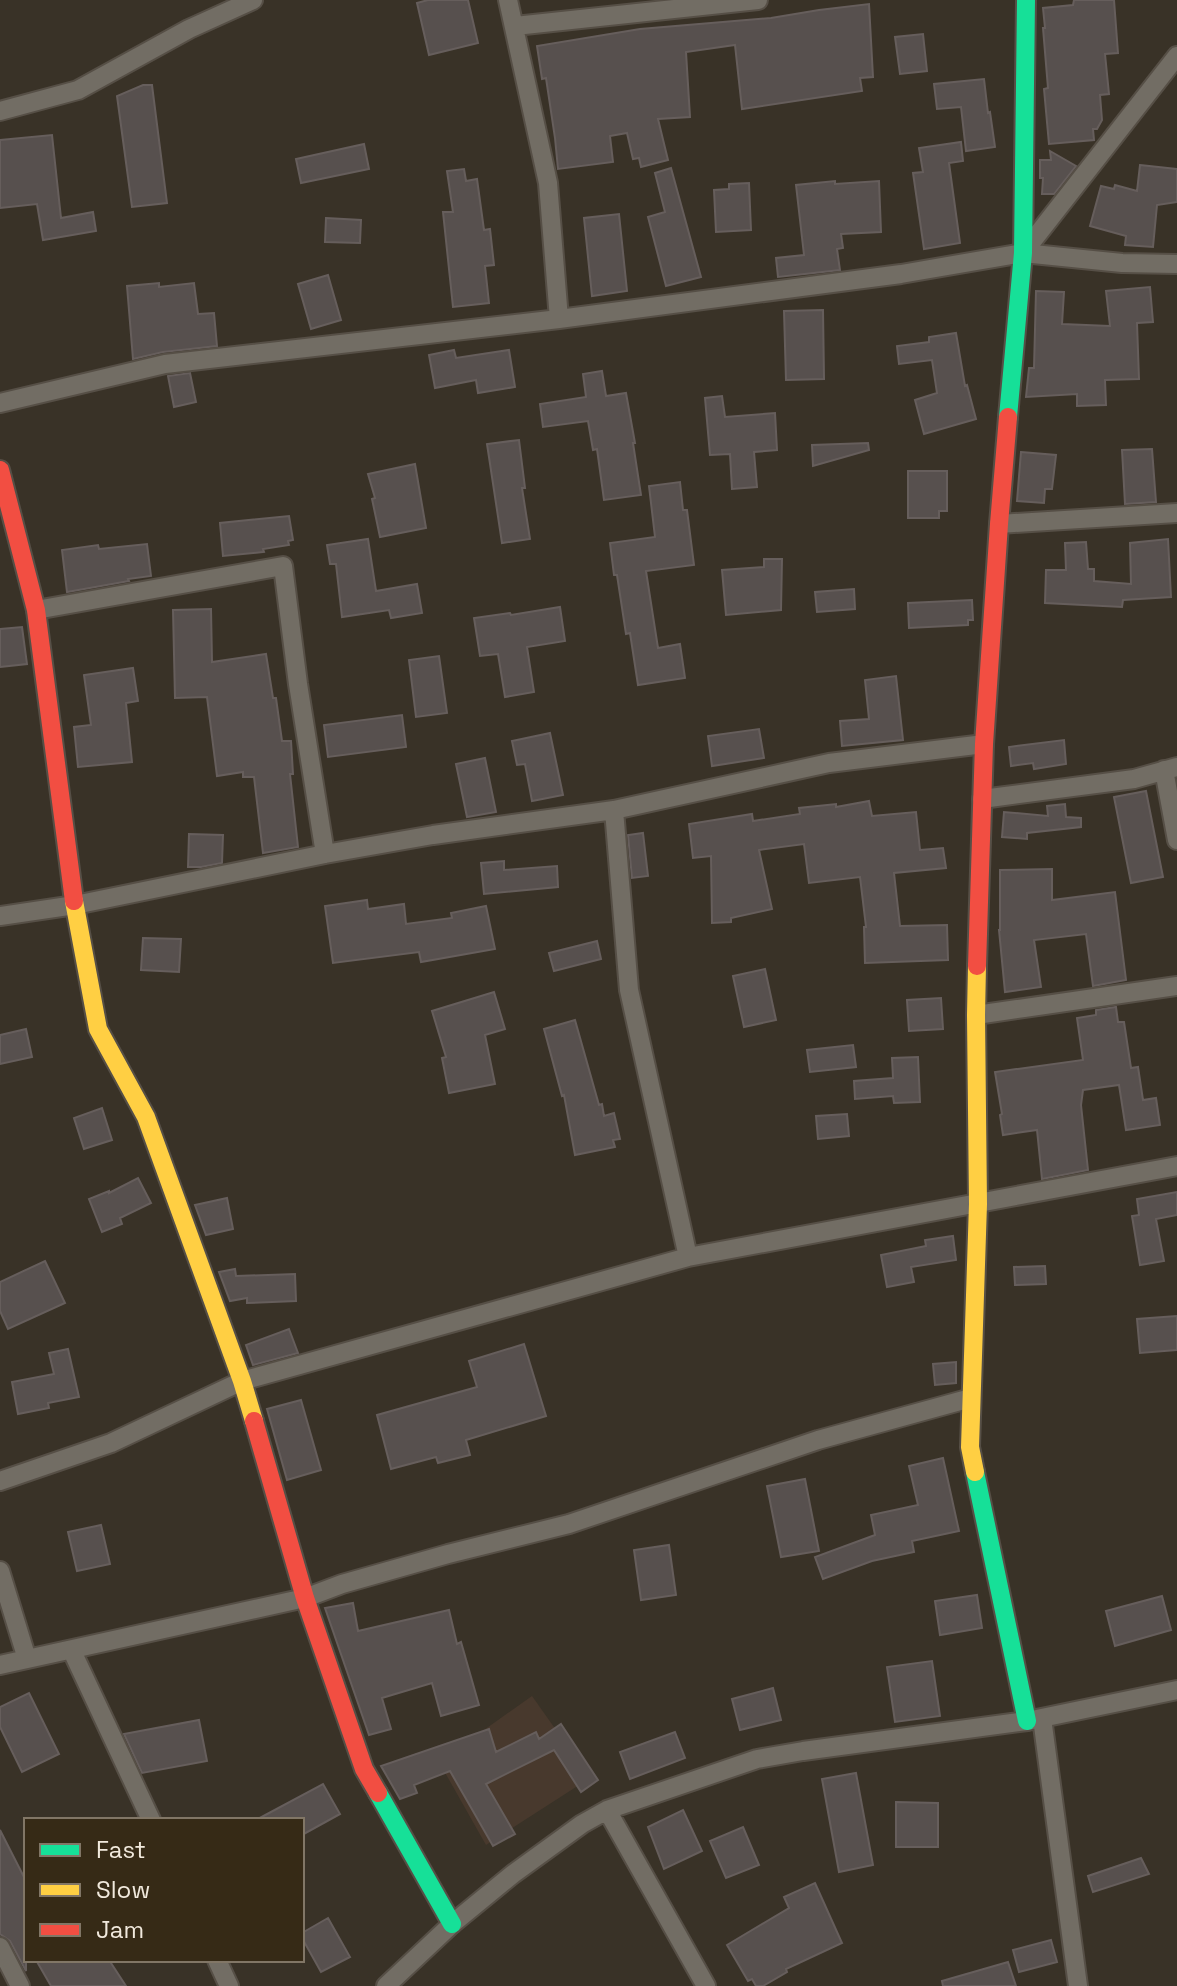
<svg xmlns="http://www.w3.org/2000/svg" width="1177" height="1986" font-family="'Space Grotesk',sans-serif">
	<rect width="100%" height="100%" fill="#393227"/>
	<path fill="#48392d" d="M532 1696 590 1778 486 1845 439 1762Z"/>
	<path fill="#57504e" stroke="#665e5c" stroke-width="2" d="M428 0H468L478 43 429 55 417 3Z
		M1074 0H1114L1118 53 1105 54 1109 94 1100 95 1102 120 1097 129H1093L1094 140 1049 144 1044 89 1048 88 1043 28H1045L1043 8 1073 5Z
		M869 4 873 77 860 78 862 91 742 109 735 45 686 52 690 117 658 119 668 160 641 167 639 158 633 159 627 133 610 136 613 162 558 169 555 138 546 78 542 79 537 46 640 29 771 18 819 10Z
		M923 34 927 71 900 74 895 37Z
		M984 79 988 113 990 112 995 147 966 151 961 107 937 109 934 84Z
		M143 85H152L167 203 132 207 117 96Z
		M52 135 61 218 93 212 96 231 43 240 37 204 0 208V140Z
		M961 142 963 161 949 163 960 243 924 249 913 173 923 172 919 148Z
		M364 144 369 169 301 183 296 159Z
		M1050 151 1076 166 1054 194H1042L1043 178H1040V160H1051Z
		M1140 165 1177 169V202L1157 205 1153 247 1125 245 1126 236 1090 226 1101 186 1114 189 1115 185 1137 191Z
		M671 168 701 277 666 286 648 217 665 212 655 173Z
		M464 169 466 181 477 179 484 230 490 229 494 265 485 266 489 303 453 307 443 212H453L447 171Z
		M835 181V184L879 181 881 232 841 234 843 248 837 249 840 270 778 277 776 258 804 255 796 185Z
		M749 183 751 230 716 232 714 190 729 189V184Z
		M619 214 627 291 592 296 584 218Z
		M326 218 361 220 360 243 325 242Z
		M328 275 341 320 311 329 298 284Z
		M159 283V287L194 283 198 314 214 313 217 346 163 352 133 359 127 286Z
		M1150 287 1153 322 1137 323 1139 379 1105 380 1106 405 1077 406V394L1026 397 1029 368H1034L1036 291 1064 292 1062 324 1110 326 1106 291Z
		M823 310 824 379 786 380 784 311Z
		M956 333 965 386 967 385 976 419 924 434 915 400 937 393 932 360 899 364 897 346 929 342V337Z
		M454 350 456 358 509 350 515 387 478 393 476 380 435 388 429 355Z
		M602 371 606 396 626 393 635 443H633L641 495 604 500 597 449 593 450 588 421 543 427 540 404 586 397 583 374Z
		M190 373 196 402 174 407 168 376Z
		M722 396 725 417 775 413 777 450 754 452 757 487 732 489 730 454 710 455 705 398Z
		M519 440 525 488H522L530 539 502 543 487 444Z
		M868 443 869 450 813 466 812 445Z
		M1152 449 1156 502 1125 504 1122 450Z
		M1021 452 1056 455 1052 489H1045L1044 503 1017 501Z
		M415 464 426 528 380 537 372 499 375 498 368 474Z
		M908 471H947V511H939V518H908Z
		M680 482 683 510H687L694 565 646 571 658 648 680 644 685 678 638 685 630 633 626 634 617 575H614L610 543 655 537 649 486Z
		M289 516 293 540 288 541 289 545 263 549 264 552 223 556 220 523Z
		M368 539 376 591 417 584 422 613 391 618 389 610 342 617 336 564H330L327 545Z
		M1168 539 1171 597 1123 600 1122 607 1045 603 1046 570H1066L1065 543 1086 542 1088 569H1094V581L1131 584 1130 543Z
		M147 544 151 576 128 579 129 581 67 592 62 550 98 545 99 549Z
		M764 559H782L781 610 726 615 722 570 764 567Z
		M854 589 855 609 817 612 815 592Z
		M972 600 973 620H968V625L909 628 908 603Z
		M560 607 565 641 527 647 534 692 505 697 498 654 480 656 474 618 510 613 511 615Z
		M211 609 212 662 266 654 273 698H276L282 741H291L293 774H290L298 847 263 853 254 777H243V772L217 776 207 697 175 698 173 610Z
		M22 627 27 664 0 667V629Z
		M439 656 447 713 416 717 409 660Z
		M133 668 138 701 126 703 132 762 78 767 74 727 91 725 84 675Z
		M896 676 903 740 842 746 840 721 869 719 865 680Z
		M402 715 406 747 328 757 324 725Z
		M759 729 764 758 712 766 708 736Z
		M550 733 563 795 532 801 525 764 517 765 512 741Z
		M1064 740 1066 764 1034 769 1033 763 1011 766 1009 747Z
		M485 758 496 812 467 817 456 764Z
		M1146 791 1163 877 1131 883 1114 797Z
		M869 801 872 816 916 812 920 850 943 848 946 868 894 873 900 926 947 925 948 960 865 963 864 927H866L860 877 809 883 804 844 759 850 772 909 731 918V922L712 923 711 856 693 858 689 824 752 814 753 821 800 814 799 808 836 804V807Z
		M1065 804 1066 817 1081 818V827L1027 833V839L1002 837 1004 812 1048 816 1047 806Z
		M643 833 648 876 632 878 628 835Z
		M189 834 223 835 222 863 201 867H188Z
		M504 861V870L557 866 558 887 484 894 481 863Z
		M1052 869V900L1115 892 1126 980 1093 986 1086 934 1034 940 1041 987 1005 992 999 930H1000V870Z
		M367 900 368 909 404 904 406 924 452 918 451 913 486 906 495 949 421 962 419 952 333 963 325 906Z
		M143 938 181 939 179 972 141 970Z
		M597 941 601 959 554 971 549 953Z
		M765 969 776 1020 744 1027 733 976Z
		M494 992 505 1029 485 1035 495 1084 449 1093 442 1058 446 1057 432 1011Z
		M941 998 943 1029 909 1031 907 1000Z
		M1116 1007 1118 1022H1124L1131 1068 1138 1067 1143 1100 1156 1098 1160 1125 1126 1130 1119 1085 1083 1090 1081 1105 1088 1170 1042 1179 1037 1130 1003 1135 1000 1115 1002 1114 995 1072 1083 1060 1077 1018 1096 1015V1010Z
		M575 1020 599 1105 602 1104 604 1116 614 1113 620 1139 613 1140 615 1147 575 1155 564 1095 562 1096 544 1029Z
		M26 1029 32 1057 0 1064V1035Z
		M853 1045 856 1067 810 1072 807 1050Z
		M918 1057 920 1102 894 1103 893 1096 855 1099 854 1081 893 1078 892 1058Z
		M102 1108 112 1140 84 1149 74 1118Z
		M847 1114 849 1136 818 1139 816 1116Z
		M138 1178 151 1203 120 1218 122 1224 102 1232 89 1199 109 1191V1193Z
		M1177 1192V1215L1156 1219 1164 1261 1140 1265 1132 1216 1139 1215 1137 1199Z
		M227 1198 233 1229 206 1235 195 1205Z
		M953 1236 956 1260 911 1267 914 1282 887 1287 881 1255 926 1246 925 1240Z
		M45 1261 65 1303 8 1329 0 1311V1282Z
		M1045 1266 1046 1284 1015 1285 1014 1267Z
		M235 1269 236 1276 295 1274 296 1301 247 1303V1298L230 1301 219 1272Z
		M1177 1316V1350L1140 1353 1137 1319Z
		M289 1329 298 1353 253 1365 246 1345Z
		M524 1344 546 1416 466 1440 470 1455 438 1463 436 1457 391 1469 377 1415 477 1387 469 1361Z
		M68 1349 79 1397 48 1403 49 1408 18 1414 12 1382 54 1374 49 1353Z
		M956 1362V1383L935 1385 933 1364Z
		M301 1400 321 1470 287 1480 267 1409Z
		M943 1458 959 1531 912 1541 914 1552 872 1561 823 1579 815 1557 875 1535 871 1515 918 1505 909 1466Z
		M805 1479 819 1551 781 1557 767 1486Z
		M101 1525 110 1564 77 1571 68 1532Z
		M669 1545 676 1595 641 1600 634 1550Z
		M977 1595 982 1628 940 1635 935 1601Z
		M1162 1596 1171 1630 1115 1646 1106 1611Z
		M353 1603 358 1631 449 1610 457 1644 461 1642 479 1705 441 1716 432 1683 382 1698 391 1729 369 1735 325 1608Z
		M932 1661 940 1716 895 1722 887 1667Z
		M773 1688 781 1720 740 1730 732 1699Z
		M29 1693 59 1754 22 1772 0 1727V1707Z
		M199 1720 207 1761 142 1773 124 1734Z
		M561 1724 598 1780 581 1792 554 1750 486 1784 515 1834 493 1846 450 1771 414 1785 417 1793 400 1799 381 1766 489 1729 496 1752 536 1732 539 1739Z
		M675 1732 685 1758 630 1779 620 1752Z
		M856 1773 873 1865 839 1872 822 1779Z
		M323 1784 340 1814 302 1835V1820H256Z
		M896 1802 938 1803V1847H896Z
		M683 1810 702 1851 664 1869 648 1827Z
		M743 1827 759 1865 726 1878 710 1841Z
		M0 1830 26 1881V1971L10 1941 0 1934Z
		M1141 1858 1149 1874 1093 1892 1088 1876Z
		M815 1883 842 1943 786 1969 787 1972 763 1986H756L752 1979 748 1981 727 1945 789 1908 784 1897Z
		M328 1918 350 1957 321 1972 302 1938V1933Z
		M1051 1940 1057 1962 1019 1972 1013 1950Z
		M36 1960H109L126 1986H51Z
		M1008 1962 1016 1986H943L942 1981Z"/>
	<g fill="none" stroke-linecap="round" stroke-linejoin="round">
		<defs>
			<path id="street" d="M508 0 548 183 559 319
				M515 26 758 0
				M0 111 78 90 189 29 253 0
				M1023 253 1177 56
				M0 403 165 364 559 319 901 274 1023 253 1122 263 1177 264
				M999 524 1177 513
				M36 610 283 566 298 684 325 854
				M1164 770 1177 840
				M982 799 1134 779 1177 767
				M614 810 629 990 688 1257
				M0 916 75 905 325 854 433 835 614 810 829 763 984 744
				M976 1015 1177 986
				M0 1481 111 1443 242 1381 688 1257 1177 1166
				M0 1571 27 1659
				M72 1651 151 1820
				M0 1665 305 1598 342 1584 448 1554 569 1524 818 1440 971 1398
				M1042 1718 1078 1986
				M607 1810 706 1986
				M0 1947 20 1986
				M217 1960 229 1986
				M386 1986 452 1924 513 1874 582 1824 607 1810 757 1759 803 1751 1027 1721 1177 1690"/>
			<path id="fast" d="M1008 417 1023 253 1026 0
				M975 1472 1027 1721
				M378 1793 452 1924"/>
			<path id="slow" d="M74 901 98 1029 146 1117 242 1381 254 1421
				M975 1472 970 1447 978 1204 976 1015 977 966"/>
			<path id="jam" d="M0 470 36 610 74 901
				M977 966 984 744 999 524 1008 417
				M254 1421 305 1598 364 1769 378 1793"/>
		</defs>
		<use href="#street" stroke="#564f46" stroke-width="22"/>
		<use href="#fast" stroke="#564f46" stroke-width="22"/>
		<use href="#slow" stroke="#564f46" stroke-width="22"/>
		<use href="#jam" stroke="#564f46" stroke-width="22"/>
		<use href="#street" stroke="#726d64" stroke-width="18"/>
		<use href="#fast" stroke="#16e098" stroke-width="18"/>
		<use href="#slow" stroke="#ffcf43" stroke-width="18"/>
		<use href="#jam" stroke="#f24e42" stroke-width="18"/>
	</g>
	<rect x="24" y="1818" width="280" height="144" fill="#362a16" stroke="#817666" stroke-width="2"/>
	<rect x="40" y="1844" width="40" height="12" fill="#16e098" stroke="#817666" stroke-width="2"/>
	<text x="96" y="1858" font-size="24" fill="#f1e9dd">Fast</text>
	<rect x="40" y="1884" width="40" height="12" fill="#ffcf43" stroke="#817666" stroke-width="2"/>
	<text x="96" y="1898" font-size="24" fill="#f1e9dd">Slow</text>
	<rect x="40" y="1924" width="40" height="12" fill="#f24e42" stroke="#817666" stroke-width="2"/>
	<text x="96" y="1938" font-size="24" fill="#f1e9dd">Jam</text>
</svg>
